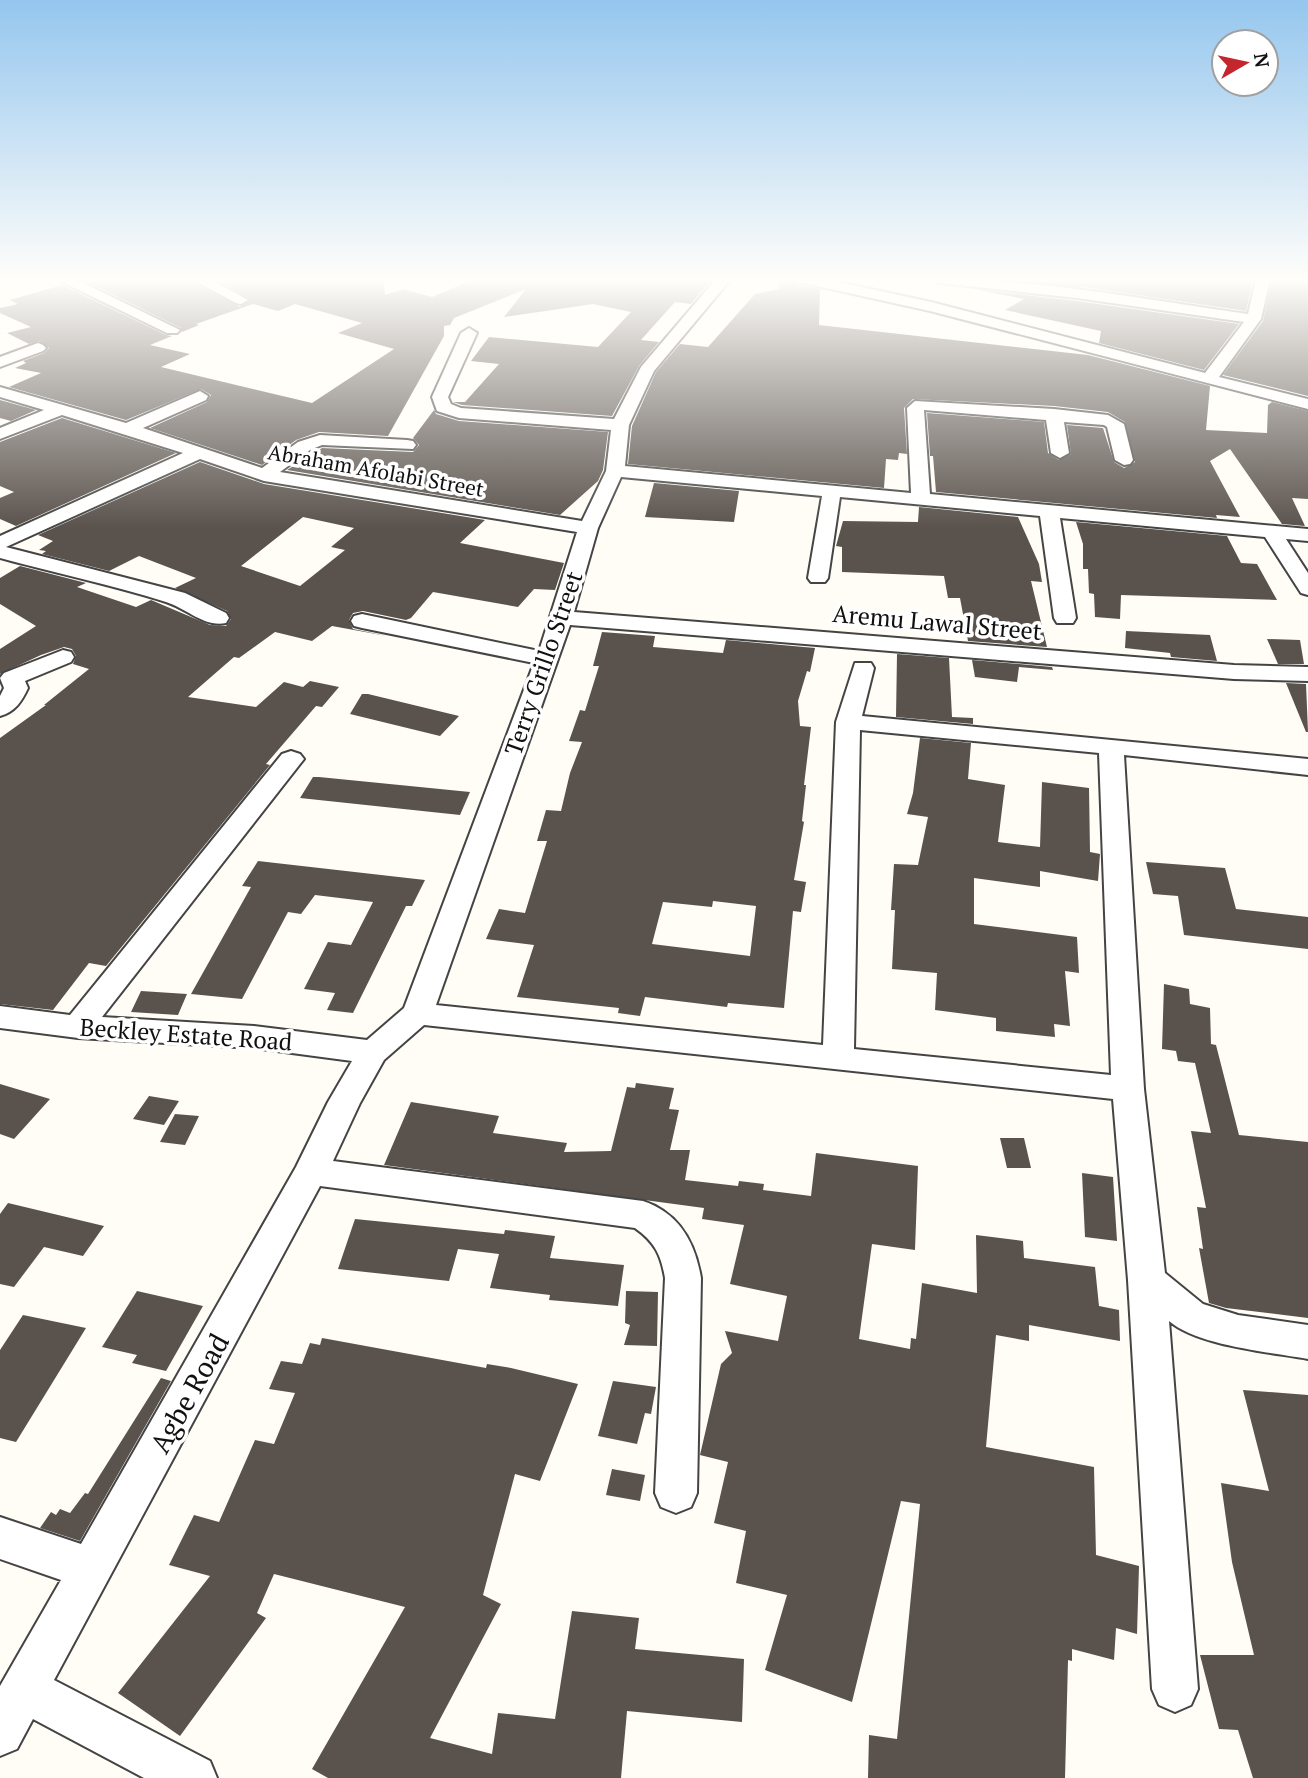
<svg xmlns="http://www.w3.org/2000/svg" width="1308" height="1778" font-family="'PT Serif',serif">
	<rect width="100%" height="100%" fill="#fffdf5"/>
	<path fill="#5a524d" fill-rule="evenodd" d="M81 279H190L240 307 250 299 216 279H383L385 295 403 289 432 297 474 279H712L691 304 675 302 641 340 659 342 639 366 612 416 462 405 453 402H465L499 364 471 361 489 337 598 347 631 312 593 304 504 317 526 289 454 318 450 325 444 326V336L388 436 319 432 296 440 262 465 150 428 207 402 211 395 201 389 126 420 9 387 41 373 15 368 26 363 23 361 44 353 49 348 39 341 29 344 7 333 31 327 0 313V308L18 304 10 300 62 285 166 335 172 336 150 345 190 354 161 367 312 403 394 349 338 333 362 323 295 304 278 311 253 304 196 324 199 325 182 332 181 328Z
		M779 279H795L798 285 820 289 819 325 1088 355 1210 386 1206 430 1267 433 1268 405 1272 402 1308 411V499L1292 498 1305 526 1282 524 1230 449 1210 461 1240 517 1216 515 1217 518 936 492 933 456H930L927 413 1044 422 1048 453 1059 460 1071 454 1067 425 1103 428 1114 462 1124 468 1135 462 1125 422 1108 412 1054 406 913 399 904 408 907 454 899 453 898 460 886 459 884 488 628 464 632 426 656 372 680 344 708 347 755 294 779 289Z
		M1002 279H1253L1246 311 1091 288Z
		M1272 279 1308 282V396L1223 375 1263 321Z
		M973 289 1077 301 1239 324 1204 370 1099 343 1101 331 1005 310 1024 299Z
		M0 400 36 410 11 421 0 418Z
		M434 410 436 414 459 421 608 432 603 470 598 481 560 515 287 470 322 448 413 452 419 445 413 438Z
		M62 418 176 453 16 526 0 519V498L14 492 0 486V442Z
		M200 462 264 484 485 520 460 543 564 563 555 590 534 589 518 607 433 592 411 618 406 620 363 611 353 613 349 620 353 629 387 636 332 626 312 641 275 632 239 658 234 657 188 697 256 707 284 682 303 687 310 681 339 687 322 707 316 706 266 764 270 765 106 966 89 963 53 1010 0 1004V738L46 705H44L89 669 73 664 76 656 72 649 64 647 41 655 0 674V649L36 626 0 604V578L20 566 86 583 77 587 136 607 151 600 210 625 226 626 231 619 227 611 175 588 196 578 139 556 109 571 42 554 46 551 39 550 53 541 38 535ZM303 517 354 528 331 547 345 550 300 586 241 566Z
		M654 483 739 491 734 522 645 517Z
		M919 507 1018 517 1039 564 1042 582 1031 581 1047 647 968 641 960 598H948L944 576 842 572V547L836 546 843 521 918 522Z
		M1076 522 1227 536 1241 563 1257 564 1277 600 1121 595 1120 619 1095 617 1094 594 1089 593 1088 569H1083V544Z
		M1126 631 1210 635 1217 661 1171 657 1170 653 1125 648Z
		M602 632 655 636 653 647 723 653 726 640 815 648 810 672 807 671 798 701 800 726 811 727 804 785H806L802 821 804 822 794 880 806 882 801 912 793 911 784 1008 728 1003 727 1007 645 997 640 1016 618 1013 619 1008 517 997 534 945 486 939 499 909 525 913 547 841H537L546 810 561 811 570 773 582 742 569 741 580 710 585 711 599 666H593ZM713 901 756 906 750 956 652 944 663 902 712 907Z
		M1267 639 1300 640 1304 664H1278Z
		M897 654 949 658 952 717 973 718V724L896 717Z
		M972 660 1052 667 1053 670 1019 667 1017 682 975 677Z
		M1286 683 1306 684 1308 732H1306Z
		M362 694H368L459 716 440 736 350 714Z
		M920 738 971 743 968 779 1005 785 998 842 1040 847 1042 782 1089 788 1090 852 1100 854 1098 881 1040 871V887L974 878V924L1077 937 1079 973 1065 971 1070 1026 1054 1024 1055 1037 996 1031V1018L935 1010 937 973 892 969 895 910H891L894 864 918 865 928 817 907 814 913 793Z
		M313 777H319L470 792 460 815 300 798Z
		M258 861 425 880 412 906H406L353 1013 327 1010 335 993 304 989 328 942 351 945 373 902 315 895 301 914 288 912 242 999 191 994 251 887 242 886Z
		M1146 862 1225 868 1236 909 1308 917V949L1184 935 1178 896 1153 894Z
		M1164 984 1189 989 1190 1004 1210 1008 1211 1044 1216 1045 1239 1135 1308 1142V1318L1226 1308 1209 1303 1199 1248 1203 1249 1197 1207 1206 1208 1191 1131 1211 1133 1195 1063 1178 1061 1176 1051 1162 1049Z
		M141 991 187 994 178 1015 131 1012Z
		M636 1083 674 1088 669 1109 679 1110 670 1150H690L685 1180 738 1186 739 1181 764 1184 763 1190 811 1196 816 1153 918 1166 915 1250 872 1244 859 1339 910 1349 911 1338 916 1339 922 1283 977 1293 976 1235 1023 1241 1024 1258 1095 1267 1099 1306 1119 1310 1120 1341 1029 1325V1341L996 1335 986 1447 1094 1467 1096 1555 1139 1566 1137 1634 1116 1628 1114 1660 1072 1649V1661L1068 1660 1065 1778H868L869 1735 897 1739 920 1504 901 1501 852 1702 765 1670 787 1595 736 1583 746 1531 714 1523 728 1462 700 1455 721 1364 732 1353 725 1331 778 1341 787 1296 730 1284 744 1225 702 1219 704 1208 384 1165 411 1102 499 1116 493 1133 567 1143 564 1152 611 1151 627 1087 635 1088Z
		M0 1084 50 1099 14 1139 0 1134Z
		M149 1096 179 1101 164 1125 133 1119Z
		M175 1114 199 1116 185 1145 160 1142Z
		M1000 1138H1024L1031 1168H1007Z
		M1082 1173 1113 1177 1117 1241 1085 1237Z
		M8 1203 104 1226 83 1256 44 1247 14 1287 0 1284V1214Z
		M355 1219 504 1234 505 1230 555 1236 550 1258 624 1265 618 1306 549 1300 550 1295 490 1288 499 1254 458 1249 449 1281 338 1269Z
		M137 1291 203 1306 166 1371 132 1363 137 1355 102 1347Z
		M626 1291 658 1292 657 1346 624 1345 630 1325 625 1323Z
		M23 1315 86 1328 16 1442 0 1438V1350Z
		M322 1338 486 1368 487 1364 511 1368 578 1384 540 1481 515 1474 483 1595 501 1604 430 1738 492 1754 498 1713 555 1719 572 1611 639 1618 635 1649 744 1659 742 1722 627 1711 621 1778H328L312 1769 405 1607 274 1574 257 1613 266 1618 180 1736 118 1693 210 1576 169 1565 194 1515 219 1522 255 1440 274 1444 295 1393 269 1389 281 1361 302 1364 310 1343 320 1345Z
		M161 1378 171 1381 80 1541 40 1528 51 1512 56 1515 60 1509 70 1513 85 1493 88 1494Z
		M613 1381 656 1387 651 1414 645 1413 637 1444 598 1436Z
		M1243 1390 1308 1395V1778H1253L1238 1730 1219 1729 1200 1655H1254L1232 1562 1221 1483 1269 1491Z
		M612 1469 645 1475 640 1501 606 1495Z"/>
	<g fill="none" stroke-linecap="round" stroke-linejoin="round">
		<defs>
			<path id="minor" d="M56 279H75L180 330 177 333H167Z
				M192 279H210L248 300 241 304 236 303Z
				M716 279H731L654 371 629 425 625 466 911 493 907 408 915 401 1054 409 1108 415 1124 424 1133 460 1130 464 1124 465 1115 460 1107 427 1104 425 1064 422 1069 453 1060 458 1051 453 1046 420 924 410 930 494 1308 529V541L1286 539 1308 573V595L1301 593 1265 537 1060 518 1076 618 1073 623H1057L1054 618 1040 516 840 497 828 578 825 582H811L808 578 822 496 621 477 598 528 574 612 1234 665 1308 667V681L1234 679 570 625 436 1005 823 1045 836 722 855 663H871L874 668 862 716 1308 759V775L1124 755 1144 1089 1165 1273 1203 1304 1238 1315 1308 1325V1359C1270 1352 1198 1346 1169 1321L1198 1689 1191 1705 1175 1712 1159 1705 1152 1689 1128 1280 1113 1099 424 1025 384 1060 360 1103 333 1161 643 1201C679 1213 695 1242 701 1278L697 1493 691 1507 676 1513 661 1507 655 1493 665 1278C661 1255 655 1242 635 1228L320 1186 54 1680 210 1761 217 1778H144L33 1719 17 1749 0 1756V1686L61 1580 0 1559V1517L81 1544 296 1167 328 1102 352 1061 254 1048 78 1038 0 1028V1006L70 1015 282 754 291 751 300 754 304 759 300 764 102 1017 254 1026 367 1040 404 1008 534 663 362 628 354 626 351 621 354 616 362 614 539 651 577 532 264 481 200 459 6 547 185 593 226 613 229 618 226 623C205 628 186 608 166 602 112 585 55 573 0 558V536L183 453 62 415 0 439V428L44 410 0 397V387L126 423 200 391 208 396 206 400 143 428 262 468 298 442 320 435 407 440 413 441 416 445 413 449 322 445 310 450 280 472 582 521 606 471 611 430 459 418 437 411 432 397 461 333 469 328 477 333 448 397 451 404 461 408 614 419 641 367ZM860 730 1099 753 1111 1075 854 1049Z
				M797 279H825L931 302 1205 373 1244 322 1077 298 939 283 932 279C1038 279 1143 299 1248 314L1256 279H1270L1261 319 1219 377 1308 399V409L930 311 799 282Z
				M38 343 43 345 46 348 43 351 0 367V357Z
				M63 650 71 652 74 657 71 662 25 681 28 688C22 701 15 712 0 716V696L4 688 0 678 4 673Z"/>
		</defs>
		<use href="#minor" stroke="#444" stroke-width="4"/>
		<use href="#minor" fill="#fff" fill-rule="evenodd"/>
	</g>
	<linearGradient id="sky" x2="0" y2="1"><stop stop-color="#95c6ee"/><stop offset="0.53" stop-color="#fffefa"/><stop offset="1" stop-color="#fffefa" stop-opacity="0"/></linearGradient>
	<rect width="1308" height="528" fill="url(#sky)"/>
	<g text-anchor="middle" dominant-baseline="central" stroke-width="7" stroke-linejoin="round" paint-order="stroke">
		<g font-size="21" fill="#111" stroke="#fff">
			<text transform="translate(376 470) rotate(10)">Abraham Afolabi Street</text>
		</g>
		<g font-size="24" fill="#111" stroke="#fff">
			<text transform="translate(937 622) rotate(5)">Aremu Lawal Street</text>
			<text transform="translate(543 663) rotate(-71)">Terry Grillo Street</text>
			<text transform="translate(186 1034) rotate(4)">Beckley Estate Road</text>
		</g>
		<g font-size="28" fill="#111" stroke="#fff">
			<text transform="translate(189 1393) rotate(-61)">Agbe Road</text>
		</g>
	</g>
	<g transform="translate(1245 63) rotate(81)"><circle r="33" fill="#ffffff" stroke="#a0a0a0" stroke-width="2"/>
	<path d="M0-5L12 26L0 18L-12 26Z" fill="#c4262e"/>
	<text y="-10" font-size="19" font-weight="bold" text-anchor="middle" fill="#111111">N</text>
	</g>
</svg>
